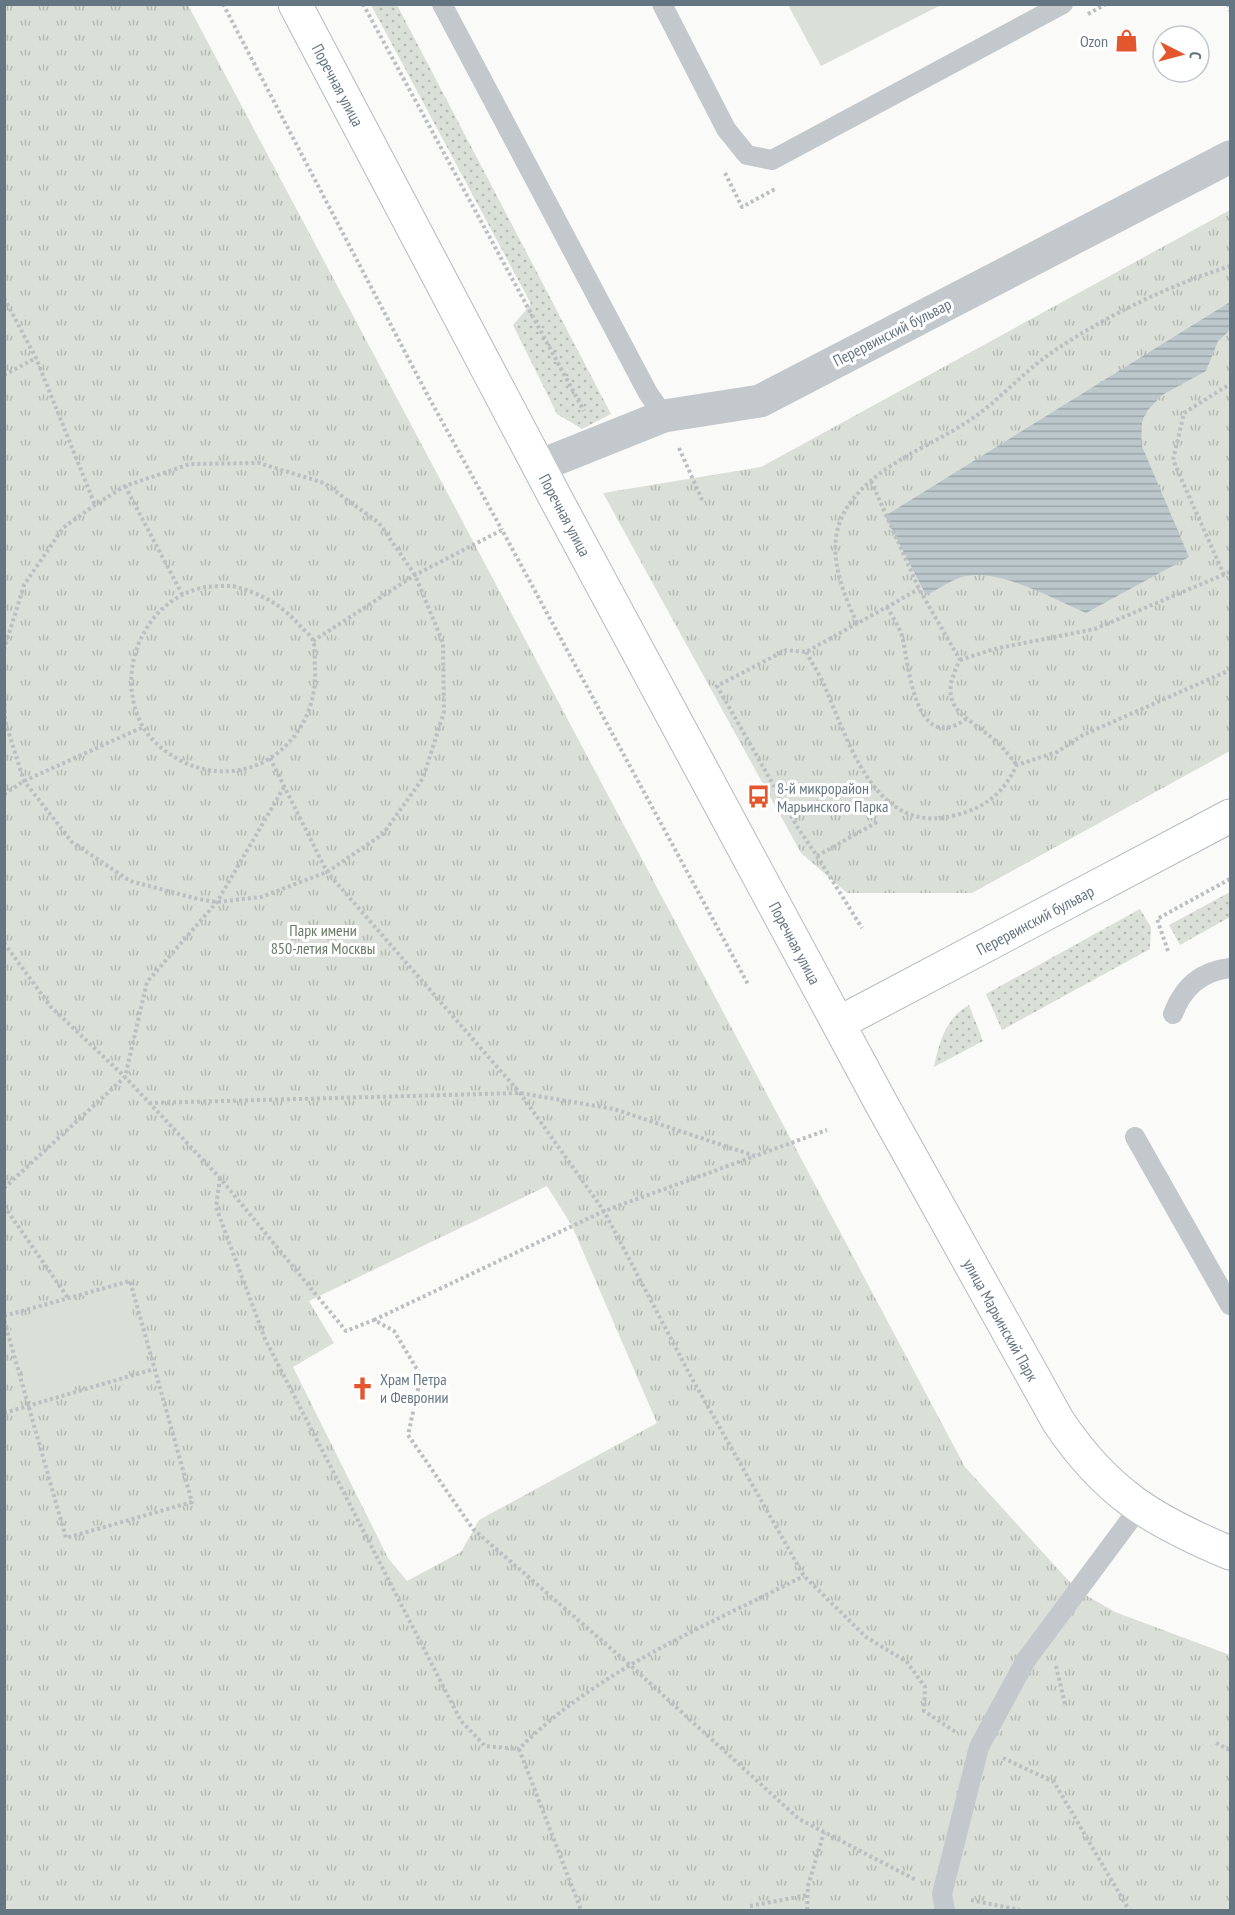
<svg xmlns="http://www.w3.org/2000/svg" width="1235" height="1915" font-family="'PT Sans Narrow',sans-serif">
	<defs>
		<pattern id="grass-dots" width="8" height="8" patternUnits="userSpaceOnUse" patternTransform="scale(1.5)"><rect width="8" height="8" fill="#dadfd7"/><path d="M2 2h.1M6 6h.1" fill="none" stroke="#b4b9b4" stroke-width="1.8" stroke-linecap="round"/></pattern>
		<pattern id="park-tufts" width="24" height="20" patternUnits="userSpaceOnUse" patternTransform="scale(1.5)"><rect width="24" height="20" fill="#dadfd7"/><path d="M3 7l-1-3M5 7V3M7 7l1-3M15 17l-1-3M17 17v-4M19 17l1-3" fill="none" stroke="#b4b9b4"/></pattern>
		<pattern id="water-rules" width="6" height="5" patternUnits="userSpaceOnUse" patternTransform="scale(1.5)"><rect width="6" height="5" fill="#bbc7cb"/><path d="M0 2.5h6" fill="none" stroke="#9ca6aa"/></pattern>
	</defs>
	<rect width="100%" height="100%" fill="#fafaf8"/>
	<path fill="url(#grass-dots)" d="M371 5H397L611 414 582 429 557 414 513 325 531 304Z
		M1230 892V917L1180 945 1169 925Z
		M1140 909 1151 927 1150 949 1002 1030 986 994Z
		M969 1005 983 1041 934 1067C939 1042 946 1018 969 1005Z"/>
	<path fill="url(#park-tufts)" fill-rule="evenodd" d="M5 5H188L965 1467 1077 1590 1115 1612 1230 1655V1910H5ZM547 1186 572 1226 657 1423 479 1520 461 1552 407 1581 388 1558 293 1367 334 1343 309 1301Z
		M1230 210V751L972 893H847L801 853 603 493 761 467Z"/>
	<path fill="#dadfd7" d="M788 5H941L821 66Z
		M125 1287 147 1366 31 1399 9 1320Z"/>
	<path fill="url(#water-rules)" d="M1230 302V330L1218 341 1206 371 1162 395 1146 412 1142 422 1141 444 1189 557 1086 613C1053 599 994 565 959 578 948 582 937 590 926 595L885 516Z"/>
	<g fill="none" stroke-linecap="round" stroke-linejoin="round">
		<defs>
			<path id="secondary" d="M295 4 556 499 881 1103 1058 1421C1106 1493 1153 1521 1230 1553
				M839 1023 1230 816"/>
		</defs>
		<use href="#secondary" stroke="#b3babf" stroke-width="35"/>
		<path stroke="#bbbfc2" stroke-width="4" stroke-dasharray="3 3" stroke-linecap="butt" d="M223 4 428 396 502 530
			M363 4 584 411
			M1228 4 1230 11
			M1088 14 1106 4
			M725 173 742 207 775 189
			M4 298 36 358 95 505
			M4 375 36 358
			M679 448 703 502
			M871 481 919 589 960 660C934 710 966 714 998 743 1005 750 1011 758 1017 765
			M125 486 183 596
			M1224 575 1173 460 1184 413 1230 384
			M233 586C262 594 281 604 301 627 305 631 312 636 313 641 316 647 314 660 315 668 319 735 259 789 193 766 174 759 154 745 143 727 113 674 143 599 205 587 214 586 224 586 233 586Z
			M887 607C892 616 899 626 902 636 909 663 914 757 966 719
			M857 623C840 587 823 543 848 506 876 464 930 447 970 420 999 401 1022 373 1051 353 1105 316 1168 286 1230 266
			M313 641 415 575 502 530 749 986
			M4 650 24 585 63 528 95 505 125 486 190 464 259 463 324 483 379 523 415 575 443 643 444 712 423 778 383 834 327 872 261 897 217 902 198 899 130 881 72 842 24 781 5 721 4 684
			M806 652C813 665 822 678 827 692 851 748 878 837 956 815 987 807 1003 793 1017 765L1057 752 1083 735 1230 670
			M960 660 994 649 1095 629 1230 572
			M270 758 327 872 520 1093 604 1211 690 1375 804 1576 866 1637 907 1662 925 1687 924 1711 957 1733
			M4 794 24 781 143 727
			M877 822 817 856 798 828 717 686 786 650 806 652 919 589
			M817 856 862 928
			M4 943 51 1007 125 1077 220 1178 346 1331 374 1320 394 1331 421 1376 408 1435 473 1529 630 1665 799 1819 916 1880
			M1168 951 1157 919 1230 879
			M149 1103 520 1093 614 1109 755 1156 827 1130
			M220 1178 216 1207 265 1339 461 1721 485 1746 519 1749C597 1670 706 1626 804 1576
			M4 1188 125 1077 147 982 217 902 284 787
			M4 1206 68 1298
			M4 1316 130 1281 192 1502 66 1538 4 1320
			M374 1320 604 1211 755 1156
			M4 1413 154 1369
			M1056 1666 1065 1704
			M1216 1743 1230 1750
			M519 1749 581 1910
			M1003 1758 1054 1782 1129 1910
			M971 1900 1020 1910
			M750 1906 808 1895
			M807 1910 808 1886 824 1832"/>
		<path stroke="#c3c8cc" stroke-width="20" d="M442 4 648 393 664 416
			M662 4 726 129 747 155 772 160 1063 4
			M1173 1014C1183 987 1202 971 1230 968
			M1135 1137 1230 1305
			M945 1910 942 1894 979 1747 1026 1660 1139 1508"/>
		<path stroke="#c3c8cc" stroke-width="33" d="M539 466 664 416 760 401 1230 157"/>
		<use href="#secondary" stroke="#fff" stroke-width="33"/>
	</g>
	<defs>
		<symbol id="shop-bare" viewBox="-9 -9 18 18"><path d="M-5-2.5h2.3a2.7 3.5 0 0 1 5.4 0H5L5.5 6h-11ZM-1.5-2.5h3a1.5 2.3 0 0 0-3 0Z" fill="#e4572e" stroke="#fff" stroke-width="2.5" paint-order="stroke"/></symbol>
		<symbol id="bus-bare" viewBox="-9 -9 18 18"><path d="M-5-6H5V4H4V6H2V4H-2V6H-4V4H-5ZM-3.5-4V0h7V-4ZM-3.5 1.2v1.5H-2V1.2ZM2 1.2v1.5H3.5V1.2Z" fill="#e4572e" stroke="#fff" stroke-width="2.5" paint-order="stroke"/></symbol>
		<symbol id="church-bare" viewBox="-9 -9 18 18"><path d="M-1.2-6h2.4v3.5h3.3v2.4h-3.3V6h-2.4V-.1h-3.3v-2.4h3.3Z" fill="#e4572e" stroke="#fff" stroke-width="2.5" paint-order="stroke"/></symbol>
	</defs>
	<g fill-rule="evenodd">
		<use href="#shop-bare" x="1110" y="24" width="33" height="33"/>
		<use href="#bus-bare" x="742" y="780" width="33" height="33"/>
		<use href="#church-bare" x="346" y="1372" width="33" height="33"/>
	</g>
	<g text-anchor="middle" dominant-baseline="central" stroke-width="6" stroke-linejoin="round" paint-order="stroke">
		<g font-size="16" fill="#657683" stroke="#fff" text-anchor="start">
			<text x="1108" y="41" text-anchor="end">Ozon</text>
			<text x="777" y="788">8-й микрорайон<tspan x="777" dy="18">Марьинского Парка</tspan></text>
			<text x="380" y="1379">Храм Петра<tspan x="380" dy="18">и Февронии</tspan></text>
		</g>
		<g font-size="16" fill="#657683" stroke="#fff">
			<text transform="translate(338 85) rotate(62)">Поречная улица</text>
			<text transform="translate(892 332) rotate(-27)">Перервинский бульвар</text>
			<text transform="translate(565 515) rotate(62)">Поречная улица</text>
			<text transform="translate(1035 920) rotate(-28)">Перервинский бульвар</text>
			<text transform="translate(795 943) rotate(62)">Поречная улица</text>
			<text transform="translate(1001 1320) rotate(61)">улица Марьинский Парк</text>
		</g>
		<g font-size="16" fill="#687a64" stroke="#fff">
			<text x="323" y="930">Парк имени<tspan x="323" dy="18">850-летия Москвы</tspan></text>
		</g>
	</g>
	<rect width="1235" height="1915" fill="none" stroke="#657683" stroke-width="12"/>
	<g transform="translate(1181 54) rotate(96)"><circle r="28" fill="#ffffff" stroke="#c1c8cd" stroke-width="1.5"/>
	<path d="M0-4.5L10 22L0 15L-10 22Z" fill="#e4572e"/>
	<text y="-9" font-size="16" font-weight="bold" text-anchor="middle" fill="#657683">С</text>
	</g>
</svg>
